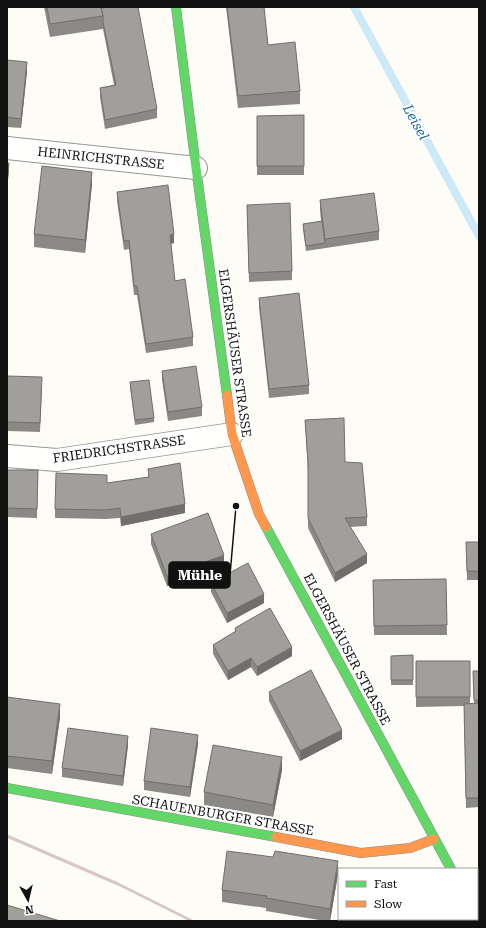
<svg xmlns="http://www.w3.org/2000/svg" width="486" height="928" font-family="'Roboto Serif',serif">
	<rect width="100%" height="100%" fill="#fdfcf7"/>
	<g fill="none" stroke-linecap="round" stroke-linejoin="round">
		<path stroke="#cde8f7" stroke-width="8" d="M354 7 479 236"/>
		<defs>
			<path id="street" d="M7 148 196 168
				M7 456 57 460 232 434"/>
			<path id="fast" d="M176 7 196 168 227 395
				M266 527 451 869
				M7 788 276 837
				M477 915 479 919"/>
			<path id="slow" d="M227 395 232 434 259 514 266 527
				M276 837 361 853 410 848 434 839"/>
		</defs>
		<use href="#street" stroke="#979795" stroke-width="24"/>
		<use href="#fast" stroke="#8e8d8b" stroke-width="10"/>
		<use href="#slow" stroke="#8e8d8b" stroke-width="10"/>
		<use href="#street" stroke="#fffffe" stroke-width="22"/>
		<use href="#fast" stroke="#63d668" stroke-width="9"/>
		<use href="#slow" stroke="#ff974d" stroke-width="9"/>
		<path stroke="#d9c6c7" stroke-width="3" d="M7 836 118 884 192 921"/>
	</g>
	<path fill="#8a8986" d="M44 7H138L157 109V118L105 129 100 97V88L114 85 103 29 50 37Z
		M226 7H264L268 45 300 91V104L238 108Z
		M7 60 27 71 21 128 7 127Z
		M304 115V175H257V116Z
		M92 184 85 253 34 247V234Z
		M117 192 174 243 171 244 175 281 193 337V346L146 353 137 295H134L129 249 124 250 117 201Z
		M320 200 379 231V240L306 251 303 229V224L321 221 320 210Z
		M247 205 292 271V280L249 282Z
		M259 298 309 385V394L269 398 259 307Z
		M162 371 202 407V416L168 421 162 380Z
		M7 376 42 386 40 432 7 431Z
		M130 382 154 418V422L135 425 130 387Z
		M305 420 345 462 367 517V526L350 527 367 563 335 582 308 528V472Z
		M148 469 185 513 121 526 120 518 106 519 55 518V509L107 483 148 477Z
		M7 470H38L37 518 7 517Z
		M151 534 224 565 167 586 151 544Z
		M466 542H479V580H467Z
		M446 579 447 635H374L373 580Z
		M211 583 264 603 227 623 211 592Z
		M235 628 292 656 257 676 251 667 228 680 213 654V645L235 632Z
		M413 655V685H391V656Z
		M416 661H470V704L474 703 473 671H479V807L466 808 464 706 416 707Z
		M269 692 342 739 300 761 269 701Z
		M7 697 60 717 52 774 7 768Z
		M198 744 190 797 144 790V781Z
		M128 745 123 786 62 777V768Z
		M282 770 273 817 204 805V792Z
		M338 874 330 921H325L266 911V908L222 902V890Z
		M371 919H439L440 921H372Z"/>
	<path fill="#716f6d" d="M27 62V71L21 128V119Z
		M9 163V172L7 189V180Z
		M92 172V184L85 253V240Z
		M174 234V243L170 244V235Z
		M185 504V513L121 526V517Z
		M367 554V563L335 582V573Z
		M224 555V565L167 586V576Z
		M264 594V603L227 623V613Z
		M292 647V656L257 676V667Z
		M251 658V667L228 680V671Z
		M60 704V717L52 774V761Z
		M342 730V739L300 761V751Z
		M198 735V744L190 797V787Z
		M128 736V745L123 786V776Z
		M282 757V770L273 817V805Z
		M338 861V874L330 921V909Z
		M381 919H387V921H377Z"/>
	<path fill="#a19f9c" stroke="#716f6d" d="M47 7H101L103 16 50 24Z
		M109 7H138L157 109 105 120 100 88 116 85 103 22V16L101 8Z
		M227 7H264L268 45 295 42 300 91 238 96Z
		M7 60 27 62 21 119 7 117Z
		M304 115V166H257V116Z
		M7 163H9L7 180Z
		M42 166 92 172 85 240 34 234Z
		M168 185 174 234 170 235 175 281 185 279 193 337 146 344 137 286H134L129 240 124 241 117 192Z
		M374 193 379 231 325 239 320 200Z
		M290 203 292 271 249 273 247 205Z
		M322 221 325 243 306 246 303 224Z
		M299 293 309 385 269 389 259 298Z
		M196 366 202 407 168 412 162 371Z
		M7 376 42 377 40 423 7 422Z
		M149 380 154 418 135 420 130 382Z
		M344 418 345 462 362 463 367 517 345 518 367 554 335 573 308 518V462L305 420Z
		M180 463 185 504 121 517 120 508 106 510 55 509 56 473 107 475V483L149 477 148 469Z
		M7 470H38L37 509 7 508Z
		M208 513 224 555 167 576 151 534Z
		M466 542H479V571H467Z
		M248 563 264 594 227 613 211 583Z
		M446 579 447 625 374 626 373 580Z
		M270 608 292 647 257 667 251 658 228 671 213 645 236 631 235 628Z
		M413 655V680H391V656Z
		M416 661H470V697H416Z
		M311 670 342 730 300 751 269 692Z
		M473 671H479V700H474Z
		M7 697 60 704 52 761 7 756Z
		M479 703V798H466L464 704Z
		M68 728 128 736 123 776 62 768Z
		M151 728 198 735 190 787 144 781Z
		M213 745 282 757 273 805 204 792Z
		M227 851 273 857 275 851 338 861 330 909 266 898 267 896 222 890Z
		M7 905 60 921H7Z
		M389 919H439L440 921H390Z"/>
	<g text-anchor="middle" dominant-baseline="central" stroke-width="4" stroke-linejoin="round" paint-order="stroke">
		<g font-size="13" fill="#111" stroke="#fff">
			<text transform="translate(101 158) rotate(6)">HEINRICHSTRASSE</text>
			<text transform="translate(235 353) rotate(82)">ELGERSHÄUSER STRASSE</text>
			<text transform="translate(119 449) rotate(-8)">FRIEDRICHSTRASSE</text>
			<text transform="translate(347 649) rotate(62)">ELGERSHÄUSER STRASSE</text>
			<text transform="translate(223 815) rotate(10)">SCHAUENBURGER STRASSE</text>
		</g>
		<g font-size="14" font-style="italic" fill="#1768a6" stroke="#fff">
			<text transform="translate(416 122) rotate(61)">Leisel</text>
		</g>
	</g>
	<path fill="none" stroke="#111" stroke-width="1.5" d="M236 506L230 575"/>
	<circle fill="#111" stroke="#fff" stroke-width="1.5" cx="236" cy="506" r="4"/>
	<rect fill="#111" stroke="#111" stroke-width="1.5" x="169" y="562" width="61" height="26" rx="4"/>
	<g font-size="14" text-anchor="middle" font-weight="bold" fill="#fff">
		<text x="200" y="580">Mühle</text>
	</g>
	<rect width="486" height="928" fill="none" stroke="#111111" stroke-width="16"/>
	<rect x="338" y="868" width="140" height="52" fill="#ffffff" stroke="#a0a0a0"/>
	<rect x="346" y="881" width="20" height="6" fill="#63d668" stroke="#a0a0a0"/>
	<text x="374" y="888" font-size="12" fill="#111111">Fast</text>
	<rect x="346" y="901" width="20" height="6" fill="#ff974d" stroke="#a0a0a0"/>
	<text x="374" y="908" font-size="12" fill="#111111">Slow</text>
	<g transform="translate(28 900) rotate(172)" stroke="#ffffff" stroke-width="3" paint-order="stroke">
	<path d="M0-3L7 15L0 10L-7 15Z" fill="#111111"/>
	<text y="-6" font-size="11" font-weight="bold" text-anchor="middle" fill="#111111">N</text>
	</g>
</svg>
